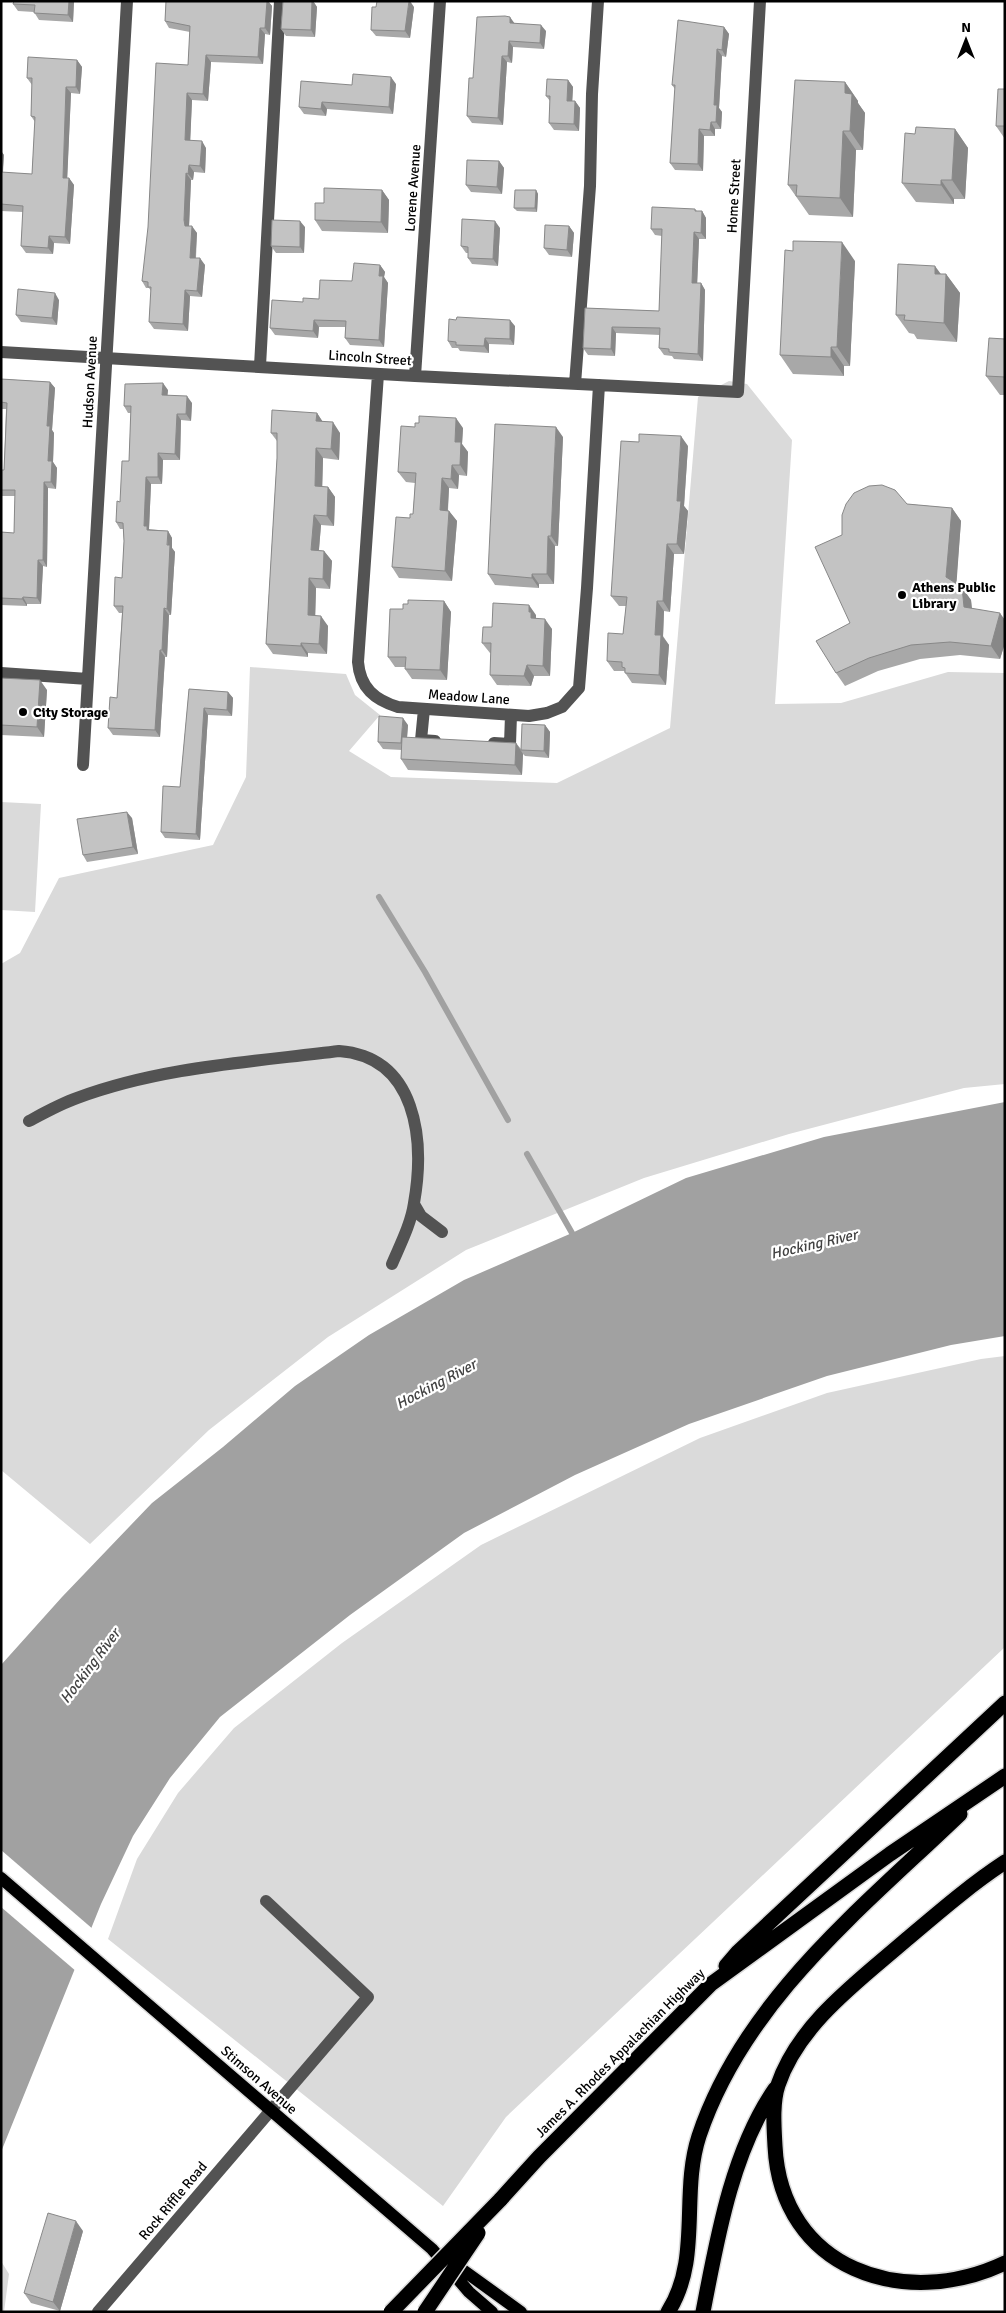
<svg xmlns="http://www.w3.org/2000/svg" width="1006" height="2313" font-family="Signika,sans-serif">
	<rect width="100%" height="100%" fill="#fff"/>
	<path fill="#dadada" d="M729 381 747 384 792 440 775 704 841 703 948 672 1005 673V1084L964 1088 789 1134 644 1178 466 1250 328 1337 209 1430 90 1544 1 1470V964L20 953 59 878 213 845 246 777 250 667 346 674 355 695 380 715 349 751 391 777 557 783 670 728 698 397Z
		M1 802 41 804 35 912 1 910Z
		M1005 1356V1647L506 2117 443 2206 108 1939 137 1859 178 1793 234 1728 342 1643 481 1545 700 1438 827 1393 981 1359Z
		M1 2261 9 2274 4 2312H1Z"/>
	<path fill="#a1a1a1" d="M1005 1102V1336L951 1345 827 1376 689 1424 575 1475 464 1533 350 1615 220 1717 170 1778 133 1836 101 1904 1 2152V1665L62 1597 152 1503 223 1447 295 1386 369 1335 464 1280 572 1233 686 1178 824 1137Z"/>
	<path fill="#fff" d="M1 1850 94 1930 77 1972 1 1907Z"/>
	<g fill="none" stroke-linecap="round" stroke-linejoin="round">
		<path stroke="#a1a1a1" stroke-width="6" d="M379 897 425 972 508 1120
			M527 1154 572 1233"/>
		<defs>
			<path id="major" d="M1 1878 432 2249 469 2292 492 2312
				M449 2260 521 2312"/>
			<path id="highway" d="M1005 1862C970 1885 939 1912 907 1939 860 1980 799 2023 778 2085 772 2103 774 2127 775 2146 781 2269 904 2311 1005 2263
				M726 1966 738 1952 1005 1703
				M500 2200 539 2157 711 1984 890 1854 1005 1776
				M668 2312C702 2259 680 2194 699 2136 744 2001 861 1909 960 1814
				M703 2312C717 2239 732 2151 775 2089"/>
		</defs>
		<use href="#major" stroke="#dbdbdb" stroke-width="15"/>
		<use href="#highway" stroke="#dbdbdb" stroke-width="18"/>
		<path stroke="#535353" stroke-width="12" d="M1 352 415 376 738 392 760 1
			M260 366 280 1
			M378 374 358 662C360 688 375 700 398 707L529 716 547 713 562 707 579 688 587 588 599 385
			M415 376 440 1
			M575 384 590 186 592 94 598 1
			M1 673 88 679
			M424 709 421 740 435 741
			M494 743 510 744 511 715
			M83 765 127 1
			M29 1121C44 1113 60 1104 77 1098 160 1067 251 1062 339 1051 417 1057 425 1140 414 1203 411 1224 400 1245 392 1264
			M414 1204 421 1216 442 1232
			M98 2312 368 1997 266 1901"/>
		<use href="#major" stroke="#000" stroke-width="12"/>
		<use href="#highway" stroke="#000" stroke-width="15"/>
		<defs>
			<path id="highway-bridge" d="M391 2312 500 2200
				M425 2312 478 2233"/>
		</defs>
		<use href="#highway-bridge" stroke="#dbdbdb" stroke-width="18" stroke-linecap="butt"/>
		<use href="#highway-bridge" stroke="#000" stroke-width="15"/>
	</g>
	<path fill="#a8a8a8" d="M74 1 73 22 39 20 34 12 18 11 13 4Z
		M166 1H268L272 6 270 35 265 34 263 64 211 62 208 101 192 100 190 140 206 148 205 173 194 172 193 180H191L189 226 197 233 196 258 205 265 202 297 190 296 188 331 154 329 149 322 151 291 149 288H146L142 281 188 65 190 32 169 28 165 21Z
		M283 1H313L317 7 315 37 286 36 281 29Z
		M414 7 410 38 376 36 371 30Z
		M514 23 546 31 544 49 513 47 512 63 507 62 503 125 472 123 467 116 473 78Z
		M724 27 729 34 726 57 722 56 719 108 722 112 721 129H715V136H704L703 171 675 170 670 163 675 89 672 85Z
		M77 60 82 67 80 94 71 93 67 178H69L74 185 70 244 54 243 53 254 26 253 21 246 23 212 1 211V151L4 155 3 173 32 174 35 122 31 116 32 85 27 78Z
		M568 80 573 87 572 101H575L580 108 579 131 554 130 549 123 550 101 546 96Z
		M845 82 858 101V103L865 113 863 150H856L853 217 809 215 788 185Z
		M396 84 393 114 327 109 326 116 304 114 299 107 352 85Z
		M1005 89V139L996 126Z
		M955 129 968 148 965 199H954V204L916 202 902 183 915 134Z
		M499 161 504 168 502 194 471 192 466 185Z
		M382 190 389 200 388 233 322 231 315 220 324 203Z
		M536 190 538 194 537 212 517 211 514 208Z
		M695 209 697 211H702L706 218V239H699L697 283H701L705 290 703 361 674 359 672 356 664 355 659 348 660 335 616 333 615 356 588 355 583 348 585 308 659 311 662 236 655 235 651 229Z
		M569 226 574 233 572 257 549 255 544 248Z
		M305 227 304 253H276L271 246Z
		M500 228 498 266 472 264 468 258V253H466L461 246Z
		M855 261 850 366H844V376L793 374 780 355Z
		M380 265 385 272 384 277 388 283 384 347 350 345 345 338V327H319L318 338 275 335 270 328 303 302 319 299Z
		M941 274H946L960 293 957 342 917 339 914 334 909 333 896 315Z
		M59 300 57 325 21 322 16 315Z
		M515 326 514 345 489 344V353L460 351 458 348H452L448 341Z
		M1005 339V395H1000L986 376Z
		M1 379 50 382 55 388 52 430 54 433 53 462 57 468 56 489 48 488 47 567 43 566 41 604H27V606L1 605V532L14 533 15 496H1V470H4L6 409H1Z
		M168 390 167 395 192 403 191 421 181 420 180 460H163L162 484H151L149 529 168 531 172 538V548L175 552 171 615H169L167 657H165L160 737 113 735 108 728 117 698 122 613H119L114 606 122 578 124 541 123 529H120L116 522 129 461 131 413H128L124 406Z
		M317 413 323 422 340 433 339 460 323 458 322 487H328L335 497 334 526 321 525 319 550 324 551 332 561 330 589 316 588 315 616 328 626 327 654 308 653V657L273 654 266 644 277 458V441L271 433Z
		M415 427 463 428 462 444 468 452 467 476 459 475 458 489 449 488 448 511H449L457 521 452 581 399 578 392 567 410 518 413 514 415 483 406 482 398 472Z
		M563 437 558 546H555L554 584H539V588L495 585 488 574Z
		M688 446 684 506 688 511 684 554H674L670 612 664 611 663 636 669 645 666 685 632 683 624 671H614L607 661 623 634 626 606H619L611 596Z
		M907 504 952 508 961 521 956 583 971 600 972 609 1005 620V643L1000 659 960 655 920 659 878 671 845 686 836 673 850 623Z
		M444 601 451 612 447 680 412 679 405 669V667H395L388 657 403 609 408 604Z
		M536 615V618L552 629 550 676H534L531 686 497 685 490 675 491 653H490L482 643 492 627Z
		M1 678 47 690 44 737 1 735Z
		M189 689 228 692 233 698 232 716 208 715 200 840 165 838 161 832 180 787Z
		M408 725 407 738 516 743 521 749 545 725 550 732 549 758 525 756 523 754 522 775 408 770 401 759 402 750 383 749 378 742Z
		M132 818 138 854 87 862 83 855Z
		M83 2231 60 2311 31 2303 24 2293Z"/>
	<path fill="#888" d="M69 1H74L73 22 68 15Z
		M267 1H268L272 6 270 35 265 28Z
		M312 1H313L317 7 315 37 311 30Z
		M409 1H410L414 7 410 38 405 31Z
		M510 17 515 24 510 23Z
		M541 25 546 31 544 49 540 43Z
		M724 27 729 34 726 57 722 50Z
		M260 28 265 34 263 64 258 57Z
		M509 41 513 47 512 63 508 56Z
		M717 49 722 56 719 108 722 112 721 129 716 122 714 105Z
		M206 55 211 62 208 101 203 94Z
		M502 56 507 62 503 125 498 118Z
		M77 60 82 67 80 94 76 87Z
		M391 77 396 84 393 114 389 107Z
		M568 80 573 87 572 108 567 101Z
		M845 82 858 101V103L865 113 863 150 850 131 845 93Z
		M66 87 71 93 67 184 63 178Z
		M187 93 192 100 190 147 185 140Z
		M575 101 580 108 579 131 574 124Z
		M322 102 327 109 326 116 321 109Z
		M711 122 715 129V136L710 130Z
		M699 129 704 136 703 171 698 164Z
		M955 129 968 148 965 199 952 180Z
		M843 131 856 150 853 217 840 198Z
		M202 141 206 148 205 173 200 166Z
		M1 151 4 155 2 179 1 178Z
		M499 161 504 168 502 194 497 187Z
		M189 165 194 172 193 180 188 174Z
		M186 173 191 180 189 227 185 226 184 220Z
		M69 178 74 185 70 244 65 237Z
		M941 180 954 199V204L941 185Z
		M382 190 389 200 388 233 381 222Z
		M536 190 538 194 537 212 535 208Z
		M702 211 706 218V239L701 233Z
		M300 221 305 227 304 253 300 247Z
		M495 221 500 228 498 266 493 259Z
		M192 226 197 233 195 264 190 258Z
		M569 226 574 233 572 257 567 250Z
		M694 232 699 239 697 289 692 283Z
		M49 236 54 243 53 254 48 248Z
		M842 242 855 261 850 366 837 347Z
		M200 258 205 265 202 297 197 291Z
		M380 265 385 272 384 277 388 283 384 347 379 340V276Z
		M935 266 946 281V274L960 293 957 342 944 323 935 274Z
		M701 283 705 290 703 361 698 354Z
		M185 290 190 296 188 331 183 324Z
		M55 293 59 300 57 325 52 318Z
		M314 320 319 327 318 338 313 331Z
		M510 320 515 326 514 345 510 339Z
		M612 327 616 333 615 356 611 349Z
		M485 338 489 344V353L484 346Z
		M831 347 844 366V376L831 357Z
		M50 382 55 388 52 430 54 433 53 462 57 468 56 489 51 482 48 461 47 426Z
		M163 383 168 390 167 402 162 395Z
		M187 396 192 403 191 421 186 414Z
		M317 413 324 424 316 421Z
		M177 414 181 420 180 460 175 454Z
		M456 418 463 428 462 444 468 452 467 476 460 465 455 442Z
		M333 422 340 433 339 460 331 449Z
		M556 427 563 437 558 546 551 536Z
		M681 436 688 446 684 506 688 511 684 554 677 544V501Z
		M316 448 323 458 322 497 315 486Z
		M158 453 163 460 162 484 158 477Z
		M452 465 459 475 458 489 451 479Z
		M146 477 151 484 149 529 152 533 151 536 144 526Z
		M442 478 449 488 447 521 440 510Z
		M44 482 48 488 47 567 43 560Z
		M328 487 335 497 334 526 327 516Z
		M952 508 961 521 956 590 946 577Z
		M449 511 457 521 452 581 445 571Z
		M314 515 321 525 318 560 311 550Z
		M168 531 172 538V548L175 552 171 615 167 609Z
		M548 536 555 546 554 584 547 574Z
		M667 544 674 554 670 612 663 601Z
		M324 551 332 561 330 589 323 579Z
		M38 560 43 566 41 604 37 598Z
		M532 574 539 584V588L532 578Z
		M309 578 316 588 315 625 308 615Z
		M962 587 971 600 973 621 964 607Z
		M23 597 27 604V606L22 599Z
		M444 601 451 612 447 680 440 670Z
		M657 601 664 611 663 637 669 645 666 685 659 675 655 635Z
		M529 605 536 615V619L531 618 529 612Z
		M164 608 169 615 167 657 162 650Z
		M1000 613 1005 620V643L1000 659 991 646Z
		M321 616 328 626 327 654 319 644Z
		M545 619 552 629 550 676 543 666Z
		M301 643 308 653V657L301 646Z
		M160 650 165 657 160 737 155 730Z
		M527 665 534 676 531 686 524 676Z
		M40 680 47 690 44 737 37 727Z
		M228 692 233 698 232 716 227 710Z
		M204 708 208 715 200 840 196 834Z
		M403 718 408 725 406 750 401 743Z
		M545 725 550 732 549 758 544 751Z
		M516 743 523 754 522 775 515 765Z
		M127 812 132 818 138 854 133 847Z
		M76 2221 83 2231 60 2311 53 2302Z"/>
	<path fill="#c3c3c3" stroke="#888" d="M14 1H69L68 15 34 13 35 5 13 4Z
		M166 1H267L265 28H260L258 57 206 55 203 94 187 93 185 140 202 141 200 166 189 165 188 174 186 173 184 220 185 226H192L190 258H200L197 291 185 290 183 324 149 322 151 287H148V282L142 281 148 227 156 63 188 65 190 26 165 21Z
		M283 1H312L311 30 281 29Z
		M377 1H409L405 31 371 30 372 7H376Z
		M505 16 510 17V23L541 25 540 43 509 41 508 56H502L498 118 467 116 469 78H473L477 17Z
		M678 20 724 27 722 50 717 49 714 105H717L716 122H711L710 130 699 129 698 164 670 163 675 85H672Z
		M28 57 77 60 76 87H66L63 178H69L65 237 49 236 48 248 21 246 23 206 1 204V172L32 174 35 117 31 116 32 78H27Z
		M353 74 391 77 389 107 322 102 321 109 299 107 301 81 352 85Z
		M547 79 568 80 567 101H575L574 124 549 123 550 96H546Z
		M795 80 845 82V93L852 94 850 131H843L840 198 796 196 797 185H788Z
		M998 89H1005V126H996Z
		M916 127 955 129 952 180H941V185L902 183 905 133 915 134Z
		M467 160 499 161 497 187 466 185Z
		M324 188 382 190 381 222 315 220V203H324Z
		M515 190H536L535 208H514Z
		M652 207 695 209V211H702L701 233 694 232 692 283H701L698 354 669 352V349L659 348 660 328 612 327 611 349 583 348 585 308 659 311 662 229H651Z
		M462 219 495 221 493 259 468 258V247L461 246Z
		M272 220 300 221V247L271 246Z
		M545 225 569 226 567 250 544 248Z
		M793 241 842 242 837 347H831V357L780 355 785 250 793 251Z
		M354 263 380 265 379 276H383L379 340 345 338 346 321 314 320 313 331 270 328 272 300 303 302V298L319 299 320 280 352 281Z
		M898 264 935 266V274H946L944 323 904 320 905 315H896Z
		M18 289 55 293 52 318 16 315Z
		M457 317 510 320V339L485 338 484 346 456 345V342L448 341 449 319 456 320Z
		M989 338 1005 339V377L986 376Z
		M1 379 50 382 47 426H50L48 461H52L51 482H44L43 560H38L37 598 23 597 22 599 1 598V532L14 533 15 490H1V470H4L7 403 1 402Z
		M163 383 162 395 187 396 186 414H177L175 454 158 453V477H146L144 526H147V530L168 531 167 545H170L167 609 164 608 162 650H160L155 730 108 728 110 697 117 698 123 606H114L115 577 122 578 124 541 123 523 116 522 117 501 120 502 122 461H129L131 406H124L125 384Z
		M272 410 317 413 316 421 333 422 331 449 316 448 315 486 328 487 327 516 314 515 311 550 324 551 323 579 309 578 308 615 321 616 319 644 301 643V646L266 644 277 458V433H271Z
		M419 416 456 418 455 442H461L460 465H452L451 479 442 478 440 510 449 511 445 571 392 567 396 517 410 518V514H413L416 473 398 472 401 426 415 427V423H419Z
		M495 424 556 427 551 536H548L547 574H532V578L488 574Z
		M639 434 681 436 677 501H681L677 544H667L663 601H657L655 635H661L659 675 625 673V668L622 667V662L607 661 608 633 623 634 627 597 611 596 621 441 639 442Z
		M882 485 895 490 907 504 952 508 946 577 962 587 964 607 1000 613 991 646 950 642 911 645 869 658 836 673 816 641 850 623 815 547 842 535V515L846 504 854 493 869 486Z
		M408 600 444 601 440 670 405 669 406 657H388L390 609H403V604H408Z
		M493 603 529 605V612H531V618L545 619 543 666 527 665 524 676 490 675 491 643H482L483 627H492Z
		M1 678 40 680 37 727 1 725Z
		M189 689 228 692 227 710 204 708 196 834 161 832 163 786 180 787Z
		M379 716 403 718 401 743 378 742Z
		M522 724 545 725 544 751 521 750Z
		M402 737 516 743 515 765 401 759Z
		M127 812 133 847 83 855 77 819Z
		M48 2213 76 2221 53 2302 24 2293Z"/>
	<g fill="#000" stroke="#fff" stroke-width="2">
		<circle cx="902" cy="595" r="5"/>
		<circle cx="23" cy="712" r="5"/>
	</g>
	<g text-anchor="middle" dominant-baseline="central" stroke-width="4.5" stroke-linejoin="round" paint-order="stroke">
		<g font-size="14" fill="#000" stroke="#fff">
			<text transform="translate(413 188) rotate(-86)">Lorene Avenue</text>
			<text transform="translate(734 196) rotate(-87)">Home Street</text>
			<text transform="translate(370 358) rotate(4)">Lincoln Street</text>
			<text transform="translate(90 382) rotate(-87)">Hudson Avenue</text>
			<text transform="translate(469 697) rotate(4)">Meadow Lane</text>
			<text transform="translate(620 2053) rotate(-45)">James A. Rhodes Appalachian Highway</text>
			<text transform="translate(259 2080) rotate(41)">Stimson Avenue</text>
			<text transform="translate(173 2201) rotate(-50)">Rock Riffle Road</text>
		</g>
		<g font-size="14" font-weight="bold" fill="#000" stroke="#fff" text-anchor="start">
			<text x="912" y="587">Athens Public<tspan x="912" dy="16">Library</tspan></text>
			<text x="33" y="712">City Storage</text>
		</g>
		<g font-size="15" font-style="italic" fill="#424242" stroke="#fff">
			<text transform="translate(814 1244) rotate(-13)">Hocking River</text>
			<text transform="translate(436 1384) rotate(-28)">Hocking River</text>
			<text transform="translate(90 1666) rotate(-53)">Hocking River</text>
		</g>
	</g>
	<rect width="1006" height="2313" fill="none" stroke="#000000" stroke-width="5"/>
	<g transform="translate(966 40)" stroke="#ffffff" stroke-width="4" paint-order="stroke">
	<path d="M0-4L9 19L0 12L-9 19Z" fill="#000000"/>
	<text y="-8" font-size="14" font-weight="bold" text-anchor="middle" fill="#000000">N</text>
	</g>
</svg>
